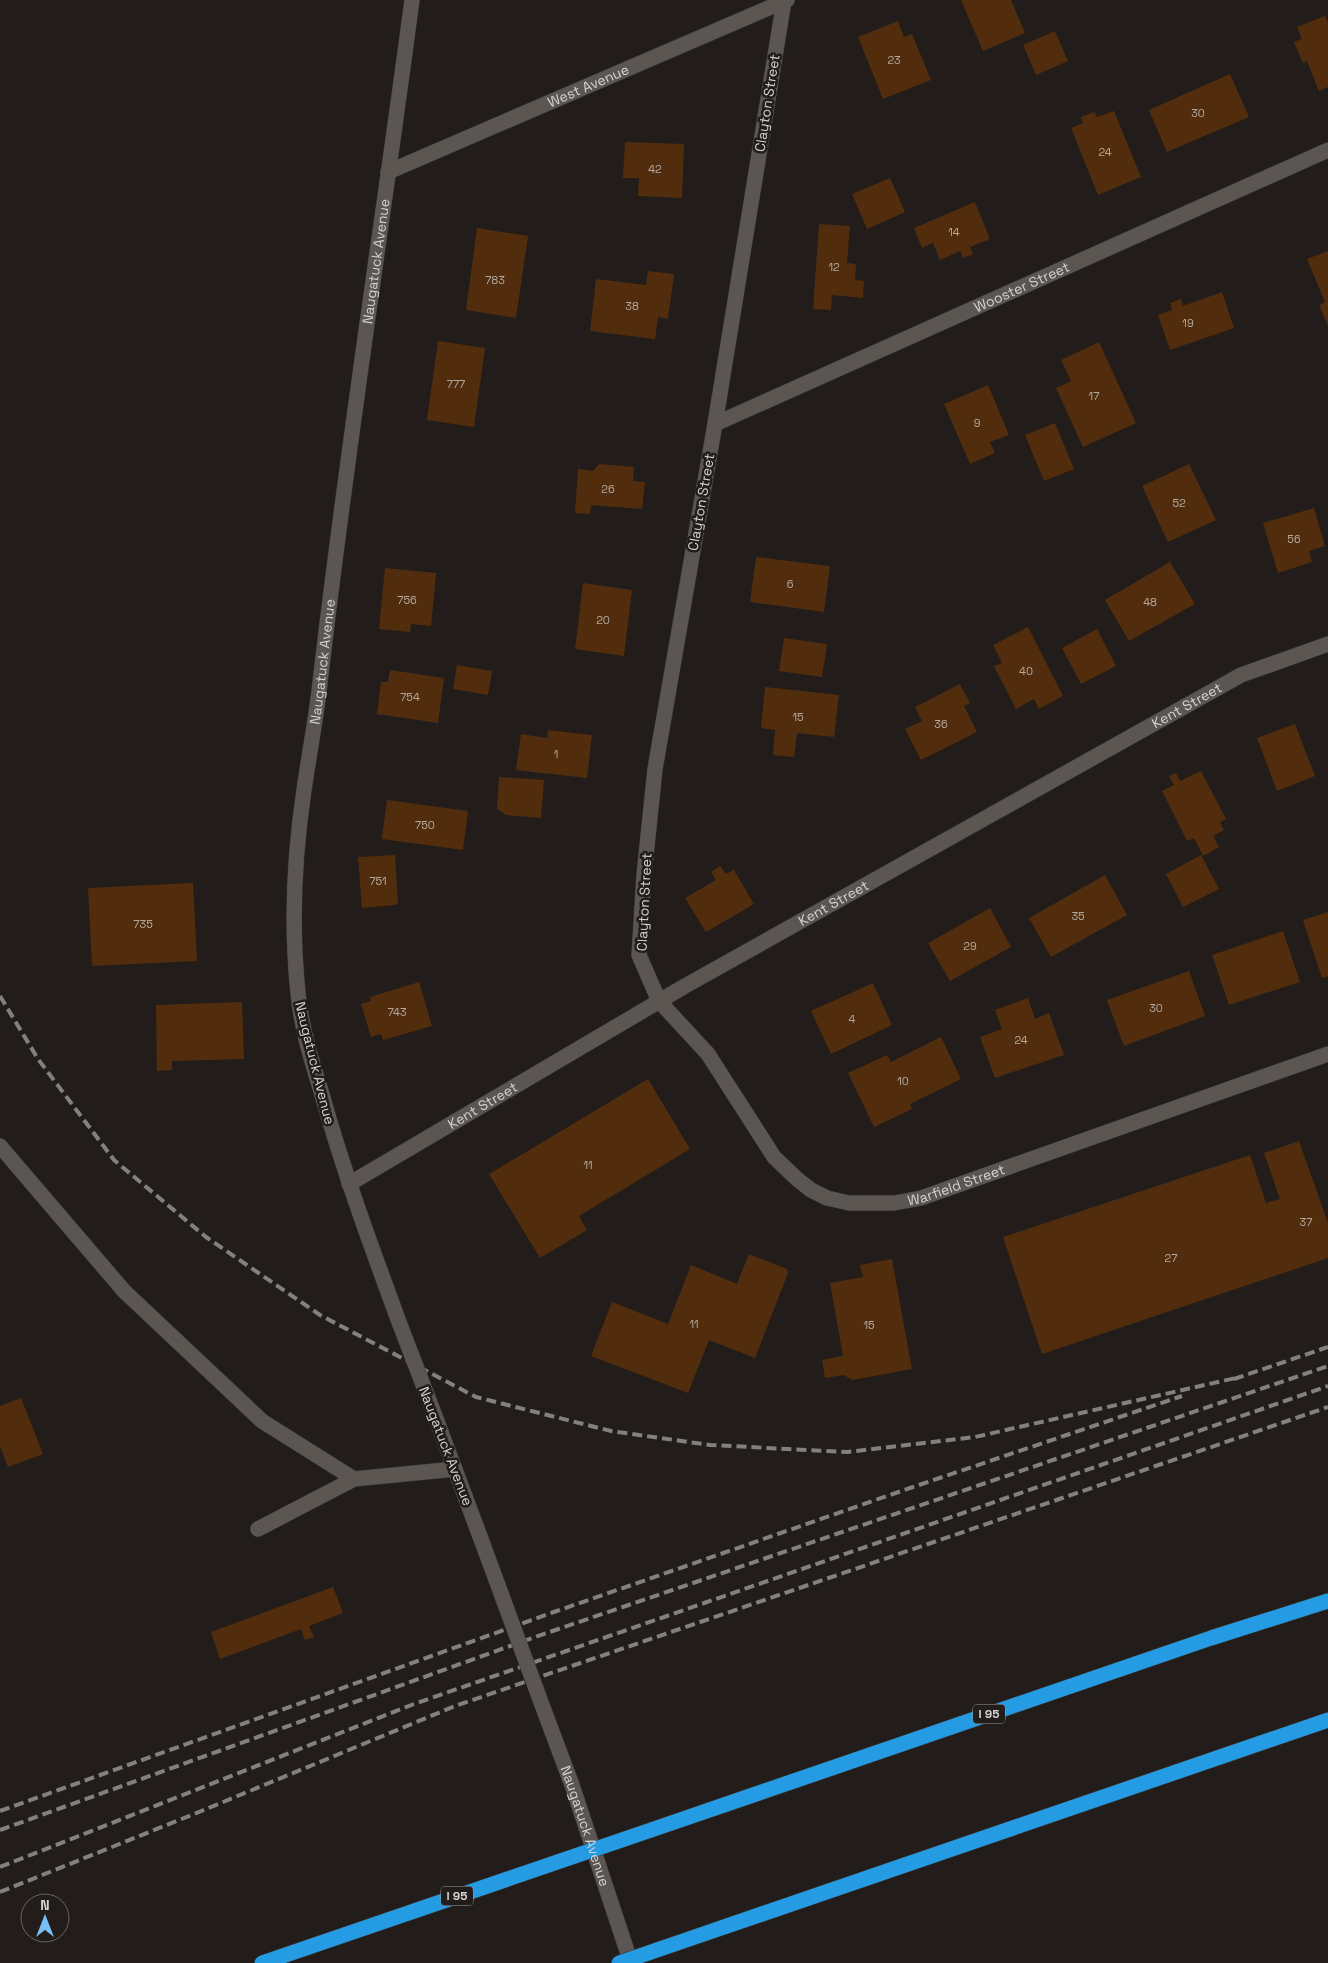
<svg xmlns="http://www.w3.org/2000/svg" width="1328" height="1963" font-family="'Space Grotesk',sans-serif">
	<rect width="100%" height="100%" fill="#221d1a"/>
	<path fill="#522d0d" d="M961 0H1011L1025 33 983 51Z
		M1325 16 1328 22V87L1319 91 1307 61 1303 63 1294 42 1302 39 1297 27Z
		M898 21 904 37 912 34 931 80 883 99 858 37Z
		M1055 31 1068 61 1036 75 1023 45Z
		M1230 74 1249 117 1167 152 1149 110Z
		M1114 111 1141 177 1098 195 1071 128 1083 123 1081 117 1094 112 1097 117Z
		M625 142 684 144 682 198 638 196 639 178H623Z
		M890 178 905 212 867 229 852 194Z
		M975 202 990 239 970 247 973 254 963 258 960 251 940 260 933 243 922 248 914 228Z
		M819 224 850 226 847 263 856 264 855 280 864 281 863 298 832 295 831 310 813 309Z
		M477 228 528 236 516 318 466 310Z
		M1328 251V326L1319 305 1325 302 1307 259Z
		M648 271 674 274 668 319 658 317 655 339 590 331 596 279 646 285Z
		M1222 292 1234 328 1170 350 1158 315 1172 310 1170 303 1181 299 1183 306Z
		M438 341 485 348 474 427 427 420Z
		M1099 342 1136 423 1083 447 1056 388 1071 381 1061 360Z
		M988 385 1009 435 990 442 995 453 970 464 944 404Z
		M1055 423 1074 469 1044 481 1025 435Z
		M599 464 634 467 633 481 645 482 642 509 591 505 590 514 575 513 578 469 593 471Z
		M1189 464 1216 520 1168 542 1142 486Z
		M1314 508 1325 546 1309 551 1312 562 1278 573 1263 523Z
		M756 557 830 566 824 612 750 602Z
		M1170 562 1195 604 1129 641 1105 600Z
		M385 568 436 573 431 626 411 624 410 632 379 629Z
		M583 583 632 590 624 656 575 649Z
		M1028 627 1063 696 1039 709 1034 699 1016 709 994 666 1002 663 993 645Z
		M1097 629 1116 666 1081 684 1062 648Z
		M784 638 827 644 822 677 779 671Z
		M457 665 492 671 488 695 453 689Z
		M390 670 444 678 438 723 377 714 381 682H388Z
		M960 684 970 703 964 706 977 732 921 760 905 729 922 721 915 707Z
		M765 687 839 695 834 737 797 733 794 757 773 755 775 730 761 728Z
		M1295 724 1315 776 1277 791 1257 738Z
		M548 730 592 735 587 778 516 770 521 734 547 738Z
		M1201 771 1226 819 1220 822 1224 830 1213 836 1219 847 1203 856 1194 838 1187 841 1162 791 1174 785 1169 776 1176 773 1180 781Z
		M499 777 544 780 541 818 506 815 497 809Z
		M387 800 468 811 463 850 382 839Z
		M395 855 398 903 395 905 362 908 358 857Z
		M1201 855 1219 889 1183 907 1166 874Z
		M720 866 726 874 734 870 754 904 706 932 685 898 716 880 711 872Z
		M1105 875 1127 915 1051 957 1029 918Z
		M193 883 197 961 92 966 88 888Z
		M990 908 1011 947 950 981 928 943Z
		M1328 912V976L1322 978 1303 920Z
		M1283 931 1300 982 1229 1005 1212 955Z
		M1189 971 1205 1016 1124 1046 1107 1000Z
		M419 982 432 1026 383 1040 381 1034 371 1037 361 1004 371 1001 370 997Z
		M873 983 892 1025 831 1054 811 1011Z
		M1028 998 1035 1019 1049 1013 1064 1055 995 1078 980 1037 1002 1029 995 1010Z
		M242 1002 244 1059 172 1061V1070L157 1071 156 1005Z
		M941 1037 961 1079 910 1104 912 1109 874 1127 848 1073 887 1055 891 1062Z
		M648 1079 690 1149 579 1216 587 1230 540 1258 489 1174Z
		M1299 1141 1328 1223V1258L1042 1354 1003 1237 1250 1155 1266 1203 1280 1199 1264 1153Z
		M749 1254 787 1269 788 1273 755 1358 709 1340 688 1393 591 1356 612 1302 668 1324 691 1265 737 1284Z
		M892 1259 912 1369 852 1380 844 1375 825 1378 822 1360 843 1356 830 1283 863 1277 860 1265Z
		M21 1398 43 1454 8 1467 0 1446V1406Z
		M333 1587 343 1613 309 1626 314 1637 305 1640 301 1629 220 1659 211 1632Z"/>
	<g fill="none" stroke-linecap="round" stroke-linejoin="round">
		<defs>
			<path id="lane" d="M0 1146 124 1291 262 1421 354 1479 455 1469
				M258 1529 354 1479"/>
			<g id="street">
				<path id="s1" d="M784 1 715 424 655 769 644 875 639 955 659 1001 708 1054 774 1157 797 1179 811 1190 827 1198 849 1203H894L921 1198 1328 1054"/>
				<path id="s2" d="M715 424 1328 150"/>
				<path id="s3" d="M349 1184 685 986 1241 675 1328 644"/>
			</g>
			<g id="secondary">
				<path id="s4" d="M388 172 787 0"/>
				<path id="s5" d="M399 1322C371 1246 343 1170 321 1091 311 1059 301 1026 298 993 291 926 294 857 304 790 309 755 316 719 320 683 346 455 382 228 412 0"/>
				<path d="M435 1416 481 1539"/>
				<path id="s6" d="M545 1713 572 1785 631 1963"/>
			</g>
			<path id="highway" d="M651 1830 1211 1638 1328 1601
				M689 1939 1328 1720"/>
		</defs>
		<use href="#lane" stroke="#3c3836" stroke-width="16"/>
		<use href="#street" stroke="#3c3836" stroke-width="16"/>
		<use href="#secondary" stroke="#3c3836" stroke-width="16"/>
		<use href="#highway" stroke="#3c3836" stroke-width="16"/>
		<use href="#lane" stroke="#5c5652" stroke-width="15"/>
		<use href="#street" stroke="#5c5652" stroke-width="15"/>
		<use href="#secondary" stroke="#5c5652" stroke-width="15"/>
		<use href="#highway" stroke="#249be3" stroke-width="15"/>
		<path stroke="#84807d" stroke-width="4" stroke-dasharray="10 5" stroke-linecap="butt" d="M0 996 38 1059 114 1160 206 1237 320 1315 476 1397 611 1431 710 1445 847 1452 975 1437 1240 1377
			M1234 1379 1328 1347
			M0 1811 554 1612 910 1488 1182 1396
			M0 1830 535 1637 1328 1366
			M0 1867 414 1704 1328 1386
			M0 1892 199 1812 455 1706 1328 1407"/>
		<defs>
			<path id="secondary-bridge" d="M399 1322 435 1416
				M481 1539 545 1713"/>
			<path id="highway-bridge" d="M262 1963 651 1830
				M619 1963 689 1939"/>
		</defs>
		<use href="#secondary-bridge" stroke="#3c3836" stroke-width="16" stroke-linecap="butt"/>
		<use href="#highway-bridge" stroke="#3c3836" stroke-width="16" stroke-linecap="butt"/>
		<use href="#secondary-bridge" stroke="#5c5652" stroke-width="15"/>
		<use href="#highway-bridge" stroke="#249be3" stroke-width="15"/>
	</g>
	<g text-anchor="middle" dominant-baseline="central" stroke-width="5" stroke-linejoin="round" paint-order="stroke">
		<g font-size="11" fill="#b4a99f">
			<text x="894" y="60">23</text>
			<text x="1198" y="113">30</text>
			<text x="1105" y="152">24</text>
			<text x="655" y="169">42</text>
			<text x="954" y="232">14</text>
			<text x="834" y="267">12</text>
			<text x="495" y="280">783</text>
			<text x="632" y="306">38</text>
			<text x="1188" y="323">19</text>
			<text x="456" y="384">777</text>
			<text x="1094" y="396">17</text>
			<text x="977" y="423">9</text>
			<text x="608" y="489">26</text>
			<text x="1179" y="503">52</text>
			<text x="1294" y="539">56</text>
			<text x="790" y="584">6</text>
			<text x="407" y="600">756</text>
			<text x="1150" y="602">48</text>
			<text x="603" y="620">20</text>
			<text x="1026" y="671">40</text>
			<text x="410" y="697">754</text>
			<text x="798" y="717">15</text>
			<text x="941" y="724">36</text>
			<text x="556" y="754">1</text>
			<text x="425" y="825">750</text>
			<text x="378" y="881">751</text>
			<text x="1078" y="916">35</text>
			<text x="143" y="924">735</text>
			<text x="970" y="946">29</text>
			<text x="1156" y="1008">30</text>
			<text x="397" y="1012">743</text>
			<text x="852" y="1019">4</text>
			<text x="1021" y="1040">24</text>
			<text x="903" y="1081">10</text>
			<text x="588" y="1165">11</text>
			<text x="1306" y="1222">37</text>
			<text x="1171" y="1258">27</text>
			<text x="694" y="1324">11</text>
			<text x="869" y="1325">15</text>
		</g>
		<g fill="#221d1a" stroke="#9f9c99" stroke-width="1">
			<rect x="973" y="1704.5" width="32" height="19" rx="4"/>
			<rect x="441" y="1886.5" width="32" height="19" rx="4"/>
		</g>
		<g font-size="12" font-weight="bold" fill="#d5d2d0">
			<text x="989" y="1714">I 95</text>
			<text x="457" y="1896">I 95</text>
		</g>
		<g font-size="14" fill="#d5d2d0" stroke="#221d1a">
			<text stroke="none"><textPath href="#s4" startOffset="218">West Avenue</textPath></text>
			<text transform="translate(767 103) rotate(-81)">Clayton Street</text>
			<text stroke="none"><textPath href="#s5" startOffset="1082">Naugatuck Avenue</textPath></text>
			<text stroke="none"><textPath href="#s2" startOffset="336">Wooster Street</textPath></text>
			<text transform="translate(701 502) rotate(-80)">Clayton Street</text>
			<text stroke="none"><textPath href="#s5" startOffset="678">Naugatuck Avenue</textPath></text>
			<text stroke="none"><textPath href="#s3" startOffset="965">Kent Street</textPath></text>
			<text transform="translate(644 902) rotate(-87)">Clayton Street</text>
			<text stroke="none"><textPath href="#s3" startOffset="560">Kent Street</textPath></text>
			<text transform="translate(315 1063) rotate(76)">Naugatuck Avenue</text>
			<text stroke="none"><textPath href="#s3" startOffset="155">Kent Street</textPath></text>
			<text stroke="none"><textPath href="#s1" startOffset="1410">Warfield Street</textPath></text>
			<text transform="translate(446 1446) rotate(69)">Naugatuck Avenue</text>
			<text stroke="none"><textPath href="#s6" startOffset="120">Naugatuck Avenue</textPath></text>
		</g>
	</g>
	<g transform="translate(45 1918)"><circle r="24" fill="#221d1a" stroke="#6a6563"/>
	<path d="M0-4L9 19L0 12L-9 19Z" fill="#76c0f7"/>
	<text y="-8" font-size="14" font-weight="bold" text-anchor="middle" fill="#d5d2d0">N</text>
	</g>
</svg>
